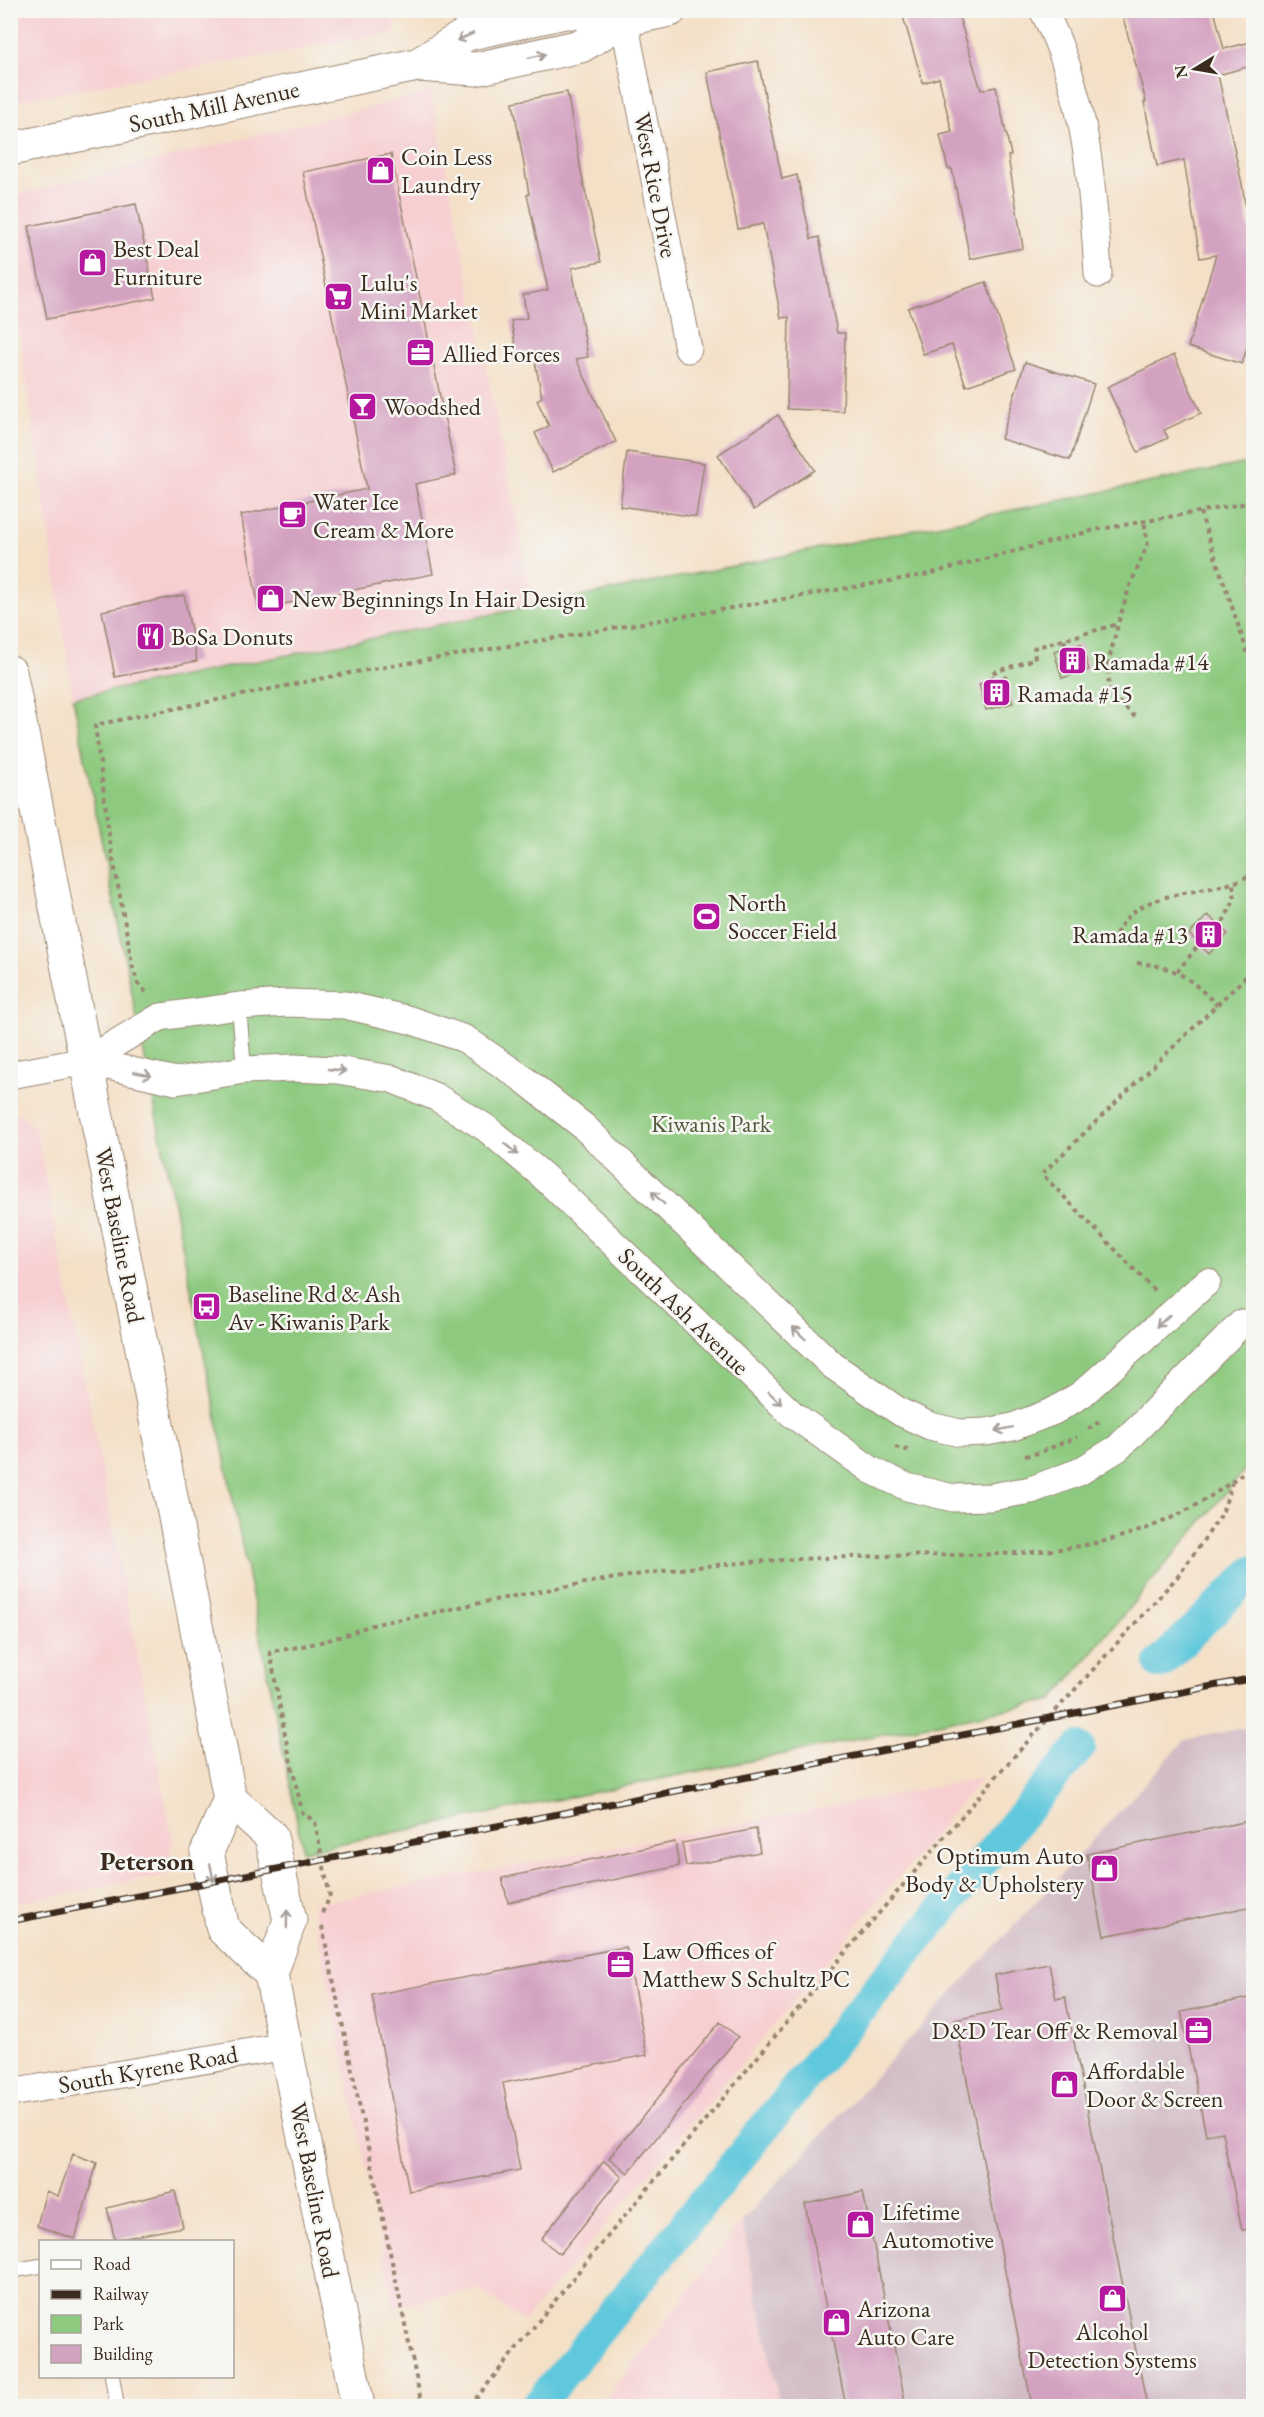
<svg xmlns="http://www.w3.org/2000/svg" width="1264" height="2417" font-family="'EB Garamond',serif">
	<rect width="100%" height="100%" fill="#f6f6f2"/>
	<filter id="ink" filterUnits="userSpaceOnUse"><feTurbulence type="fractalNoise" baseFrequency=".0167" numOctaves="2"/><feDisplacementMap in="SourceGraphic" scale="12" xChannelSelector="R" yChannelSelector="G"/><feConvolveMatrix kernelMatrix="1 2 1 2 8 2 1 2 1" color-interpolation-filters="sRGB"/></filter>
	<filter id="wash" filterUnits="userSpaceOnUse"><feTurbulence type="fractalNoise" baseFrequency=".008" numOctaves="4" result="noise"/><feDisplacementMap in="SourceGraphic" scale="24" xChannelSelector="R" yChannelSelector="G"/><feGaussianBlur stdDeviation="1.35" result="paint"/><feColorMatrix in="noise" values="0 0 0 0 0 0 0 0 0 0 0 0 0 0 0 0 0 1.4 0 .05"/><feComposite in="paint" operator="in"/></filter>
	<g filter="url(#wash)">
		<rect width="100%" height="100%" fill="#f4e0c7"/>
		<path fill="#f7cfd1" d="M11 10 392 11 396 32 11 102Z
			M431 92 534 605 73 698 11 277 10 202 24 193Z
			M10 1001 16 1030V1037L11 1044Z
			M11 1113 22 1115 36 1129 173 1841 167 1865V1875L11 1904Z
			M982 1778 524 2322 477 2289 394 2307 312 1904Z
			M742 2221 780 2406H601Z"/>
		<path fill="#d2bdc6" d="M1253 1726V2406H780L742 2221 1185 1740Z"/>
		<path fill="#8dca7f" stroke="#647a4e" stroke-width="1.5" d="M1253 462V1460L1052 1700 303 1851 73 698Z"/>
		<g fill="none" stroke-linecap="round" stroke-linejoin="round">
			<path stroke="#60c8dc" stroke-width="32" d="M1160 1663 1254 1571
				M537 2406 917 1940 1079 1748"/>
		</g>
		<g id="blocks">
			<path fill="#d4a2c1" d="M901 10H957L981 90 996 87 1011 155 1008 156 1023 248 970 259 952 169H948L940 135 952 132 939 78 923 83Z
				M1121 10H1214L1224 49 1254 41V65L1218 75 1242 184 1249 229 1254 228V325L1242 364 1188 347 1216 255 1200 258 1184 160 1157 166 1144 102H1146Z
				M758 61 782 179 797 175 811 239 819 237 837 333H845L843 411 787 409 789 317 781 318 763 224 738 229 707 72Z
				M567 92 582 176 601 262 572 268 588 357 576 359 616 442 553 472 535 433 549 426 537 400 542 397 533 351 517 354 511 321 527 318 523 295 548 290 527 195 529 194 513 102Z
				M391 154 456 475 415 484 433 574 259 609 241 515 367 489 303 172Z
				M136 204 155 298 47 319 29 226Z
				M986 282 1016 369 966 386 952 345 923 354 908 308Z
				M1174 355 1201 413 1164 430 1168 438 1138 452 1107 387Z
				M1025 362 1094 384 1070 460 1001 439Z
				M778 415 815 470 754 510 718 455Z
				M627 452 704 463 696 517 620 506Z
				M184 595 197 661 115 677 102 611Z
				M1081 644 1089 670 1062 678 1054 651Z
				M1006 676 1013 703 986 710 979 684Z
				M1208 915 1228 934 1209 954 1189 934Z
				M1254 1820V1906L1104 1936 1087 1854Z
				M756 1829 760 1852 686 1866 682 1843Z
				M675 1842 679 1866 508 1902 502 1878Z
				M626 1947 647 2055 503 2083 520 2170 409 2191 372 1995Z
				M1049 1964 1056 1999 1065 1997 1147 2406H1032L955 2020 1002 2010 995 1975Z
				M1254 1997V2229L1242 2230 1222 2132 1206 2135 1181 2012Z
				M720 2022 738 2037 628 2173 609 2158Z
				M73 2154 97 2163 75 2239 37 2226 46 2191 58 2196Z
				M604 2161 622 2177 560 2254 541 2239Z
				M175 2191 183 2227 115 2240 107 2208Z
				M863 2192 906 2406H846L805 2204Z"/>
		</g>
	</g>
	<g filter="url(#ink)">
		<use href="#blocks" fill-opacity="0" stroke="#988572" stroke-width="1.5"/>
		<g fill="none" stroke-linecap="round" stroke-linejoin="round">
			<defs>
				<path id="lane" d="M239 1006 244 1070
					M10 2271 40 2266
					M112 2376 117 2406"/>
				<path id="street" d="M622 10 688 349
					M1043 10C1086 92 1093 184 1098 274
					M86 1061 176 1081 244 1070 294 1068 337 1070 392 1079 436 1097 486 1128 542 1175 792 1414 871 1470 907 1487 953 1498 991 1497 1031 1490 1079 1472 1118 1448 1242 1323
					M10 1075 86 1061 160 1017 239 1006 287 1003 345 1005 410 1020 465 1039 522 1078 583 1126 832 1365 900 1412 930 1426 960 1433 986 1432 1013 1427 1054 1411 1082 1394 1207 1282
					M10 2093 286 2046"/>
				<path id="secondary" d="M417 65 467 34 565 12H575L624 20
					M10 149 417 65 476 69 581 46 624 20 670 10"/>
				<path id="primary" d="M10 672 230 1799 207 1852 223 1929 271 1974
					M230 1799 271 1836 290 1920 271 1974 358 2406"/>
			</defs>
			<use href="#lane" stroke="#988572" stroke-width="16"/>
			<use href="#street" stroke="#988572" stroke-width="29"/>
			<use href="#secondary" stroke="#988572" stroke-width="35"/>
			<use href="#primary" stroke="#988572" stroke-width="35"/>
			<path stroke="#988572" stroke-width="4" stroke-dasharray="4.5 4.5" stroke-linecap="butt" d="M1200 512 1249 657 1254 666
				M1064 640 1066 648
				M993 680 991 673 1035 659 1034 648 1118 624
				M1135 717 1109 693 1108 664 1118 624 1129 588 1148 543 1144 521
				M1223 922 1235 899 1233 884
				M1116 934C1138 890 1190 896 1232 883 1239 881 1246 877 1254 874
				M1137 963C1178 967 1188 977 1217 1005
				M1177 972 1198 946
				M146 992 138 984 133 968 110 842 95 725 344 674 924 575 1095 530 1254 502
				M1154 1290 1042 1174 1254 969
				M1088 1429 1102 1420
				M895 1447 911 1451
				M1025 1456 1038 1453 1077 1437
				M322 1913 330 1897 315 1822 302 1812 285 1735 270 1652C293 1648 316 1644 339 1637 351 1634 361 1628 373 1625 391 1620 410 1618 428 1614 501 1598 574 1584 649 1573 726 1562 804 1558 883 1556 1026 1553 1136 1564 1254 1464
				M322 1926 422 2406
				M470 2406 587 2261 838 1961 1000 1772 1179 1575 1222 1514 1232 1483"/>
			<use href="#lane" stroke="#fff" stroke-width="14"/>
			<use href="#street" stroke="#fff" stroke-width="27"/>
			<use href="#secondary" stroke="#fff" stroke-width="33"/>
			<use href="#primary" stroke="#fff" stroke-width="33"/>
			<defs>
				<path id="rail" d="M10 1921 1254 1678"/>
			</defs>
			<use href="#rail" stroke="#3b2a1e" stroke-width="7"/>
			<use href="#rail" stroke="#f6f6f2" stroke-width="4.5" stroke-dasharray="14" stroke-linecap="butt"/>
		</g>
		<defs><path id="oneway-shaft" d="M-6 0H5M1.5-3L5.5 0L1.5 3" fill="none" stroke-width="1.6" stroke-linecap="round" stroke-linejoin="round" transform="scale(1.5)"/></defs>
		<g stroke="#a79f9a">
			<use href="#oneway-shaft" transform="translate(465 37) rotate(156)"/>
			<use href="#oneway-shaft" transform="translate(537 56) rotate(-12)"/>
			<use href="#oneway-shaft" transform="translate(337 1070) rotate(6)"/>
			<use href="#oneway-shaft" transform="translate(143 1074) rotate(12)"/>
			<use href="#oneway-shaft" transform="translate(511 1149) rotate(40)"/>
			<use href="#oneway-shaft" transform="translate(658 1198) rotate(-136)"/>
			<use href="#oneway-shaft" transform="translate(1163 1321) rotate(138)"/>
			<use href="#oneway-shaft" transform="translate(799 1333) rotate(-136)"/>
			<use href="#oneway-shaft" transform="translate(775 1398) rotate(44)"/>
			<use href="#oneway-shaft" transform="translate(1004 1429) rotate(168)"/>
			<use href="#oneway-shaft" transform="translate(212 1873) rotate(79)"/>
			<use href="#oneway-shaft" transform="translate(287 1919) rotate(-89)"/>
		</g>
	</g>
	<defs>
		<symbol id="shop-square" viewBox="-11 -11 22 22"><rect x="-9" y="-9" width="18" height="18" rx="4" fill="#b5179e" stroke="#f6f6f2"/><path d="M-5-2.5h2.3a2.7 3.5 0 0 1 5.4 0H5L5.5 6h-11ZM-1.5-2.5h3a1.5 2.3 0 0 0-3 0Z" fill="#fff"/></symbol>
		<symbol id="supermarket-square" viewBox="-11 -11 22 22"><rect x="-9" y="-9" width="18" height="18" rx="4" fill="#b5179e" stroke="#f6f6f2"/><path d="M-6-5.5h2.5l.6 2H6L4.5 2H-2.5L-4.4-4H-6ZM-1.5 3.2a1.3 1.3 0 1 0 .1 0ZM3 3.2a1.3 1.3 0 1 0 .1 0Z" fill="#fff"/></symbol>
		<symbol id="office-square" viewBox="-11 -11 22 22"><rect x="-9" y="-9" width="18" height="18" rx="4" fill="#b5179e" stroke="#f6f6f2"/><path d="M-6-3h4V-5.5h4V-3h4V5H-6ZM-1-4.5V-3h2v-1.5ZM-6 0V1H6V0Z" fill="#fff"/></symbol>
		<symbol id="bar-square" viewBox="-11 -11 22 22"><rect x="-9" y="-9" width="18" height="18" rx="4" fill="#b5179e" stroke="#f6f6f2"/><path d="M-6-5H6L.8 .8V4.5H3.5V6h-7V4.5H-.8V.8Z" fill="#fff"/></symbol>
		<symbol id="cafe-square" viewBox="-11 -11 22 22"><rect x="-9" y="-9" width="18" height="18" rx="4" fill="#b5179e" stroke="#f6f6f2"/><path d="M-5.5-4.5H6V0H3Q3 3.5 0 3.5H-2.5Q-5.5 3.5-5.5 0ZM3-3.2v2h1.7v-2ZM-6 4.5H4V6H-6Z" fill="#fff"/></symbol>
		<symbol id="restaurant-square" viewBox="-11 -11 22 22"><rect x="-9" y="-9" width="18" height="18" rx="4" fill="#b5179e" stroke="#f6f6f2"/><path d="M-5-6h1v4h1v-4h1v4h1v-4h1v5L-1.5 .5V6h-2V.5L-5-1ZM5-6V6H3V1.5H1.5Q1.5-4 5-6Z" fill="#fff"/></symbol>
		<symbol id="building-square" viewBox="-11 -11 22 22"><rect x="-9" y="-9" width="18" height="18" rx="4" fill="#b5179e" stroke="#f6f6f2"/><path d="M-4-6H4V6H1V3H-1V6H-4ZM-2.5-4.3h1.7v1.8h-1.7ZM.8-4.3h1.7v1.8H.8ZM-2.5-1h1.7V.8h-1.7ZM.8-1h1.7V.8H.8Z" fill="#fff"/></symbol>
		<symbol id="stadium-square" viewBox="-11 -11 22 22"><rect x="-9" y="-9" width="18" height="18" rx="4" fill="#b5179e" stroke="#f6f6f2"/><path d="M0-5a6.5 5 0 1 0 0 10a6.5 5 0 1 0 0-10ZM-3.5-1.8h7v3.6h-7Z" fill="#fff"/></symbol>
		<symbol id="bus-square" viewBox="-11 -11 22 22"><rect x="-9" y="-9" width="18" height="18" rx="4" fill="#b5179e" stroke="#f6f6f2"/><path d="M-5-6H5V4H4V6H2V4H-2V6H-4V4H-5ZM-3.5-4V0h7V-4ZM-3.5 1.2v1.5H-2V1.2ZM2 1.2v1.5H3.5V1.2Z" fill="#fff"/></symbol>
	</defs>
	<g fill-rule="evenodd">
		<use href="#shop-square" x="364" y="154" width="33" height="33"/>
		<use href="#shop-square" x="76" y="246" width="33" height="33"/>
		<use href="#supermarket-square" x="322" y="280" width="33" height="33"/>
		<use href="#office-square" x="404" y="336" width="33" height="33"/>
		<use href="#bar-square" x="346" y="390" width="33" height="33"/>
		<use href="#cafe-square" x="276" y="498" width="33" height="33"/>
		<use href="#shop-square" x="254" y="582" width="33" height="33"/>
		<use href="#restaurant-square" x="134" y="620" width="33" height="33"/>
		<use href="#building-square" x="1056" y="644" width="33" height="33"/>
		<use href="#building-square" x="980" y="676" width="33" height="33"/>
		<use href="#stadium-square" x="690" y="900" width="33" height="33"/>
		<use href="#building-square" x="1192" y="918" width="33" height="33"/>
		<use href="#bus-square" x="190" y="1290" width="33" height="33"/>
		<use href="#shop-square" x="1088" y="1852" width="33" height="33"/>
		<use href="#office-square" x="604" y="1948" width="33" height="33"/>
		<use href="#office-square" x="1182" y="2014" width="33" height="33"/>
		<use href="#shop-square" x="1048" y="2068" width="33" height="33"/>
		<use href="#shop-square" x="844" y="2208" width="33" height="33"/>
		<use href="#shop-square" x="1096" y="2282" width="33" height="33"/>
		<use href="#shop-square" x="820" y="2306" width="33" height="33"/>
	</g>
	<g text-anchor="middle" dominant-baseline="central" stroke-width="5" stroke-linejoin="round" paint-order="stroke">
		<g font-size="24" fill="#3b2a1e" stroke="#f6f6f2">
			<text transform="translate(214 106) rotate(-12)">South Mill Avenue</text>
			<text transform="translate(656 185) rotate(79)">West Rice Drive</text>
			<text transform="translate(120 1235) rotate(79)">West Baseline Road</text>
			<text transform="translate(684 1311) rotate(44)">South Ash Avenue</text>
			<text transform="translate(148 2069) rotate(-10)">South Kyrene Road</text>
			<text transform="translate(315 2190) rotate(79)">West Baseline Road</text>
		</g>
		<g font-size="24" fill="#3b2a1e" stroke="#f6f6f2" text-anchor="start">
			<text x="401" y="156">Coin Less<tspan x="401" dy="28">Laundry</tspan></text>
			<text x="113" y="248">Best Deal<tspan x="113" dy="28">Furniture</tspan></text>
			<text x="360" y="282">Lulu's<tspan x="360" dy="28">Mini Market</tspan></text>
			<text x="442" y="353">Allied Forces</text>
			<text x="384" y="406">Woodshed</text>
			<text x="313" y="501">Water Ice<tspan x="313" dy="28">Cream &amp; More</tspan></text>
			<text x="292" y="598">New Beginnings In Hair Design</text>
			<text x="171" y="636">BoSa Donuts</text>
			<text x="1093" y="661">Ramada #14</text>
			<text x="1017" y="693">Ramada #15</text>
			<text x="728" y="902">North<tspan x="728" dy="28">Soccer Field</tspan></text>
			<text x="1188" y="934" text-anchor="end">Ramada #13</text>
			<text x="228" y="1293">Baseline Rd &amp; Ash<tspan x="228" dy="28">Av - Kiwanis Park</tspan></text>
			<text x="1084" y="1855" text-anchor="end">Optimum Auto<tspan x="1084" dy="28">Body &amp; Upholstery</tspan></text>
			<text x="642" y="1950">Law Offices of<tspan x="642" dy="28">Matthew S Schultz PC</tspan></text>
			<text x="1178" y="2030" text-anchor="end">D&amp;D Tear Off &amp; Removal</text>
			<text x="1086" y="2070">Affordable<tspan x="1086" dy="28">Door &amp; Screen</tspan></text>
			<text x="882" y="2211">Lifetime<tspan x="882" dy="28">Automotive</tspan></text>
			<text x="857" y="2308">Arizona<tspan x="857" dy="28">Auto Care</tspan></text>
			<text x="1112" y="2331" text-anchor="middle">Alcohol<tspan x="1112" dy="28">Detection Systems</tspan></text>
		</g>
		<g font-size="24" fill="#545a3b" stroke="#f6f6f2">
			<text x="711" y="1123">Kiwanis Park</text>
		</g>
		<g font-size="26" font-weight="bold" fill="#3b2a1e" stroke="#f6f6f2">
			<text x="147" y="1861">Peterson</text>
		</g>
	</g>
	<rect width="1264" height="2417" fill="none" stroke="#f6f6f2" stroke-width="36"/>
	<rect x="39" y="2240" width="195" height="138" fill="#f6f6f2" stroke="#aba49d" stroke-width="1.5"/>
	<rect x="51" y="2260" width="30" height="9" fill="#ffffff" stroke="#aba49d" stroke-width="1.5"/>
	<text x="93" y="2270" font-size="18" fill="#3b2a1e">Road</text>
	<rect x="51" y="2290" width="30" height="9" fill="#3b2a1e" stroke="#aba49d" stroke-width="1.5"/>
	<text x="93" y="2300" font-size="18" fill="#3b2a1e">Railway</text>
	<rect x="51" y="2315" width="30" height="18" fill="#8dca7f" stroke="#aba49d" stroke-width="1.5"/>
	<text x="93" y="2330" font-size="18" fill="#3b2a1e">Park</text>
	<rect x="51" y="2345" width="30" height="18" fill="#d4a2c1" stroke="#aba49d" stroke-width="1.5"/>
	<text x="93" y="2360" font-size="18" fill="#3b2a1e">Building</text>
	<g transform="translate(1195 69) rotate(259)" stroke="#f6f6f2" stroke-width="4.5" paint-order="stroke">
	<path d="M0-4.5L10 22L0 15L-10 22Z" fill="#3b2a1e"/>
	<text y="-9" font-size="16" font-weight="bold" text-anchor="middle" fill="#3b2a1e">N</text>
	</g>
</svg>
